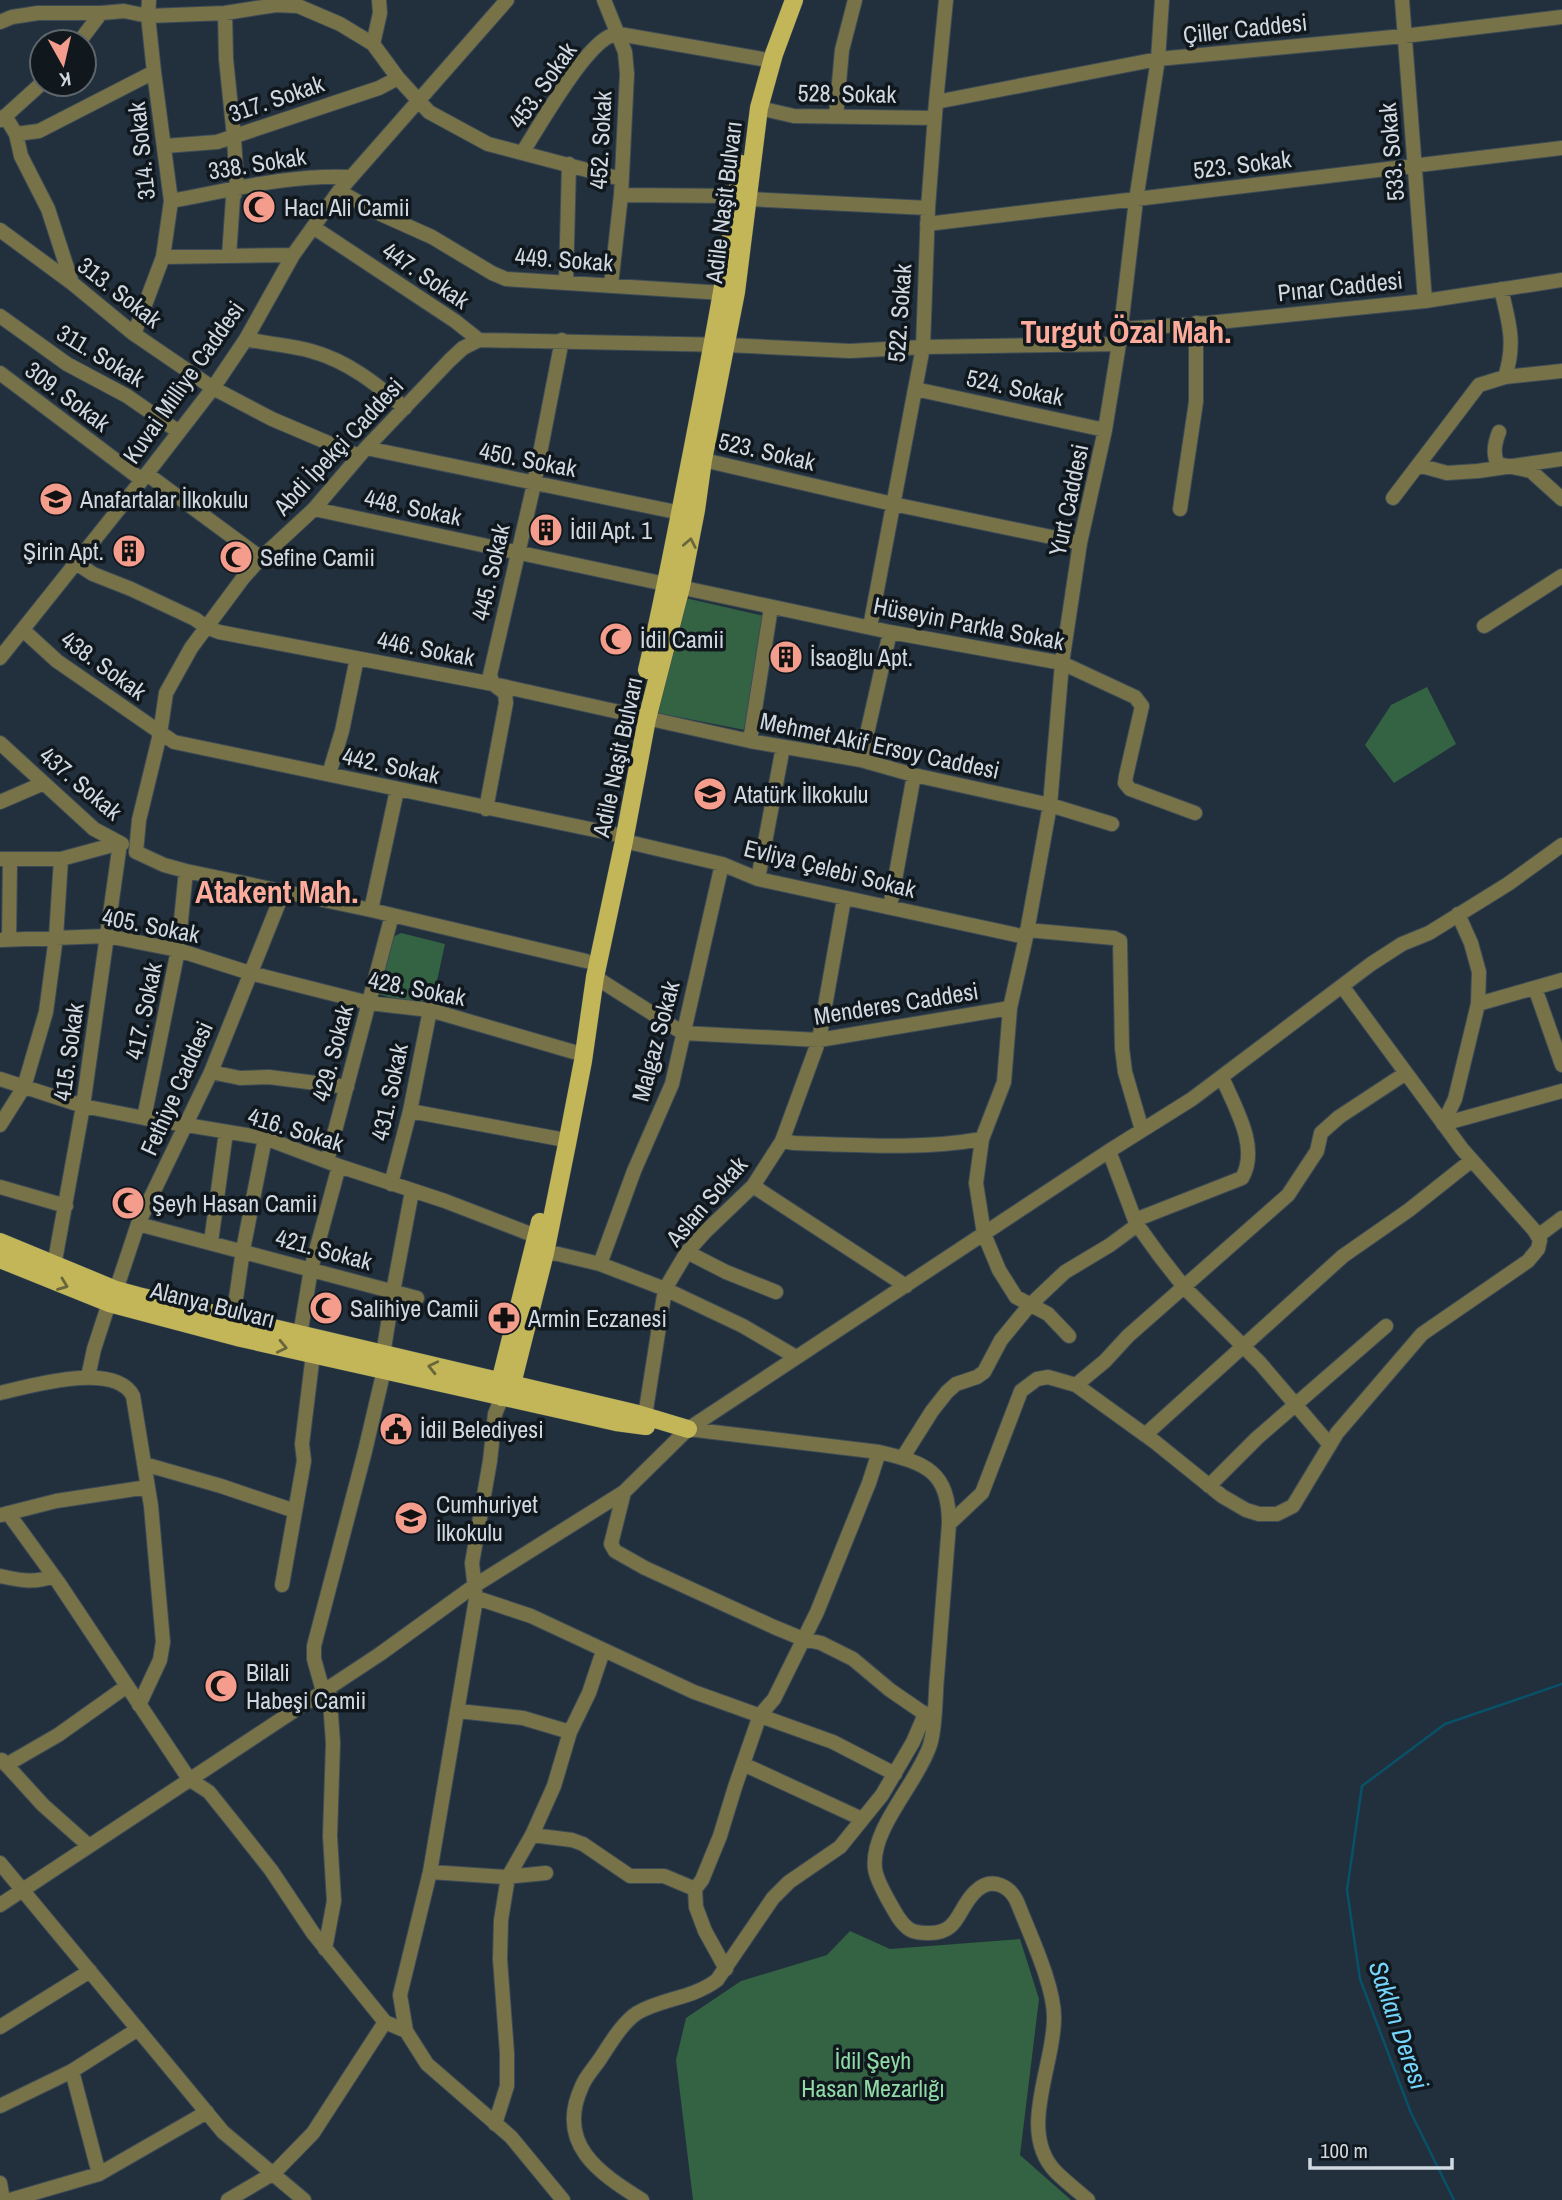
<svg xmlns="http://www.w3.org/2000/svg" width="1562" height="2200" font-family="'Archivo Narrow',sans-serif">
	<rect width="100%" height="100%" fill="#21303c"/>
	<path fill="#336343" d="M681 597 764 616 745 730 658 713Z
		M1427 687 1456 744 1394 783 1365 745 1391 705Z
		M401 933 445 944 431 1008 378 994 393 937Z
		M850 1931 890 1949 1020 1939 1039 1999 1020 2155 1071 2200H693L676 2060 686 2018 741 1981 827 1955Z"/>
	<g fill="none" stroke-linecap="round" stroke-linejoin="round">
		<path stroke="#085169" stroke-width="2.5" d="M1454 2200 1411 2113 1360 1979 1347 1890 1362 1786 1445 1724 1562 1684"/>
		<defs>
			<path id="minor" d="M604 0 625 52 627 74 621 195 611 285
				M1402 0 1425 301
				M225 13 226 59 234 137 237 189 233 198 229 256
				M0 22 12 17 38 13H101L124 11 148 16 225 13 276 5 298 6 340 24 373 44 398 78 429 112 488 144 621 179
				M79 42 101 13
				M373 44 380 13 379 0
				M936 102 1158 59 1404 36 1562 17
				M759 108 794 116 935 118
				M5 116 16 134 21 156 48 209 72 283
				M836 116 842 50 855 0
				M1 120 42 83
				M16 134 39 131 154 72
				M165 146 217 142 379 88 398 78
				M522 153C540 125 581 52 608 37 610 36 618 34 619 34L762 59
				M339 191 374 211 432 237 492 273 506 279 723 293
				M621 195 737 196
				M749 199 928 208
				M171 201C231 190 290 174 351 177
				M927 224 1562 148
				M313 227 455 321 479 340
				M0 230 72 283 134 334 213 388 272 419 359 456
				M163 257 293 255
				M566 283 569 164
				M1501 289C1509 323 1516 343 1505 377
				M0 316 67 364 127 396 179 432
				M1122 329 1208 323 1425 301 1562 280
				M134 334 163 257 171 201 154 72 148 16 149 0
				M246 339C267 344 290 345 311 351 348 361 376 384 405 408
				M0 373 142 480
				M915 389 1105 430
				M1499 432C1495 442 1492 454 1498 464L1531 471 1562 499
				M366 448 681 513
				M695 458 893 504 1080 543
				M1418 465 1447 473 1478 471 1562 459
				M147 474 261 558
				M1393 498 1479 385 1505 377 1562 371
				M314 509 890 632 1062 663 1135 697 1142 706 1126 776 1125 783 1130 789 1195 813
				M1180 509 1196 402V323
				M76 563 93 574 131 589 195 619 206 627 219 632 493 684 750 741 861 760 914 775 1050 805 1112 824
				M1484 626 1562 576
				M870 627 923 347 928 208 936 102 946 0
				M23 630 57 661 174 742 614 834
				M0 658 142 480 213 388 246 339 293 255 339 191 507 0
				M750 741 771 607
				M0 743 94 829 122 844
				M861 760 890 632
				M329 774 342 731 357 658
				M0 802 44 783
				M486 809 506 703 505 693 493 684 490 675 534 484 562 340
				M624 841 722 864 758 879 1026 937
				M0 859H61L120 843 83 1106 54 1266
				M758 879 783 747
				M890 907 914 775
				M371 910 397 790
				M1027 930 1114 938 1120 941 1122 1048 1125 1072 1142 1130
				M0 940 107 936 178 950 250 973 369 1003 430 1010 574 1052
				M9 940 10 860
				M586 961 371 910 186 871 164 865 136 852 139 820 160 734 166 693 191 648 243 578 261 558 314 509 366 448 450 360 463 348 479 340 727 345 850 351 923 347 1119 344
				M595 977 683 1033 819 1040 1010 1008
				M1535 988 1562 1065
				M1478 1004 1562 980
				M211 1072 240 1078 269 1077 347 1087
				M0 1079 83 1106 144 1118 265 1138 339 1166 445 1201 546 1240
				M410 1111 560 1139
				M144 1118 178 950 186 871
				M1443 1124 1455 1099 1478 1004 1479 972 1471 943 1458 914
				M1443 1124 1562 1091
				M0 1125 24 1087 46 1012 56 937 61 859
				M782 1141 794 1143C856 1145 920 1150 982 1139
				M1109 1151 1136 1223 1159 1255 1184 1287 1260 1363 1330 1445
				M327 1161 392 915
				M391 1184 410 1111 430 1010
				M753 1186 906 1286
				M0 1187 66 1206
				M1135 1220 1242 1178C1260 1147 1234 1106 1222 1077
				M138 1224 417 1298
				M1538 1236 1562 1218
				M211 1242 226 1132
				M537 1252 558 1254 600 1264 665 1289 743 1326 796 1357
				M687 1252 726 1272 776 1292
				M600 1264 634 1171 672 1084 722 864
				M233 1319 243 1250 265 1138
				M300 1335 311 1269 339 1166
				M1069 1336 1048 1314 1016 1297 999 1270 984 1234 976 1183 982 1139 1004 1082 1010 1008 1026 937 1050 805 1062 663 1080 543 1105 430 1119 344 1136 200 1158 59 1162 0
				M383 1355 393 1292 412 1191
				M88 1377 94 1349 109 1303 116 1290 138 1224 211 1072 284 890
				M1076 1385 1105 1361 1128 1336 1288 1195 1317 1151 1321 1133 1339 1117 1406 1073
				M501 1387 502 1397 495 1414 490 1461 472 1563 476 1599 430 1872 400 1995 406 2031 427 2064 511 2137 563 2200
				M0 1393C31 1386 115 1361 133 1396L151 1506 163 1642 160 1660 139 1705
				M645 1416 665 1289 687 1252 705 1232 753 1186 782 1141 819 1040 844 899
				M688 1429 879 1452C926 1463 949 1471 949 1524 945 1575 941 1626 937 1677 935 1697 936 1726 930 1745 917 1784 870 1829 875 1869 877 1883 891 1905 898 1917 907 1930 912 1933 928 1933 960 1934 957 1908 976 1891 992 1876 1011 1886 1018 1904 1030 1935 1055 1987 1054 2019 1054 2067 1017 2132 1056 2172 1066 2182 1078 2191 1088 2200
				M1145 1435 1343 1256 1409 1210 1472 1160
				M903 1457 932 1411 947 1392 956 1384 977 1377 984 1372 1001 1340 1029 1306 1065 1272 1110 1245 1137 1225
				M144 1464 221 1486 295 1511
				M1209 1486 1257 1438 1386 1326
				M624 1492 611 1544 615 1551 645 1568 774 1627 803 1639 821 1643 853 1659 890 1690 922 1712 932 1717
				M8 1513 58 1582 189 1779 209 1792 233 1822 271 1870 313 1933 385 2022 406 2031
				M1 1515 56 1501 148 1487
				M949 1524 982 1493 1021 1391 1037 1379 1048 1377 1076 1385 1155 1442 1222 1496 1246 1510 1259 1514H1277L1293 1506 1337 1433 1422 1334 1528 1261 1538 1249 1540 1240 1534 1230 1462 1149 1342 986
				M0 1576C19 1580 34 1584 53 1576
				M282 1585 304 1461 302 1444 313 1354
				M476 1599 483 1600 531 1616 694 1692 833 1742 895 1774
				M323 1691 314 1659V1646L365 1451 384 1370
				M458 1711 523 1718 570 1732
				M2 1760 43 1805 88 1845
				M743 1764 862 1819
				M6 1765 58 1735 127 1686
				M532 1835 572 1840 583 1844 630 1876H664L695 1889
				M0 1863 223 2132 304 2200
				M430 1872 505 1877 546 1873
				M0 1905 380 1654 474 1586 624 1492 688 1429 1109 1151 1192 1099 1371 964 1402 944 1429 933 1508 884 1562 845
				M325 1949 334 1901 330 1836 333 1743 329 1687
				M726 1969 705 1931 696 1907 695 1889 702 1880 720 1836 735 1787 760 1715 774 1699 817 1612 869 1483 879 1452
				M0 2027 90 1971
				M72 2071 99 2174
				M0 2106 72 2071 138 2029
				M495 2124 507 2086V2053L500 1959 501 1920 508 1877 532 1835 554 1786 570 1732 589 1693 603 1651
				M0 2183 3 2200
				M10 2200 99 2174 207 2112
				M228 2200 274 2173 313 2133 385 2022
				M642 2200C599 2173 555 2144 582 2086 586 2076 594 2068 600 2059 610 2044 622 2023 637 2013 662 1998 692 1999 717 1980L773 1898 789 1882 840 1847 882 1795 913 1742 925 1714"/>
			<path id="major" d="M647 670C664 599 677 528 691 457 710 359 729 263 741 164
				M0 1242 116 1290 138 1296 638 1414 688 1429
				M0 1259 109 1303 241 1338 616 1422 646 1426
				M500 1382 540 1222
				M502 1397 512 1384 545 1253 567 1144 583 1061 595 977 624 841 647 719 681 587 696 510 703 460 736 292 759 108 774 54 794 0"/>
		</defs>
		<use href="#minor" stroke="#3d4b56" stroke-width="16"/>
		<use href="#major" stroke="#3d4b56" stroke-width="19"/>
		<use href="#minor" stroke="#787248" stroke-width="14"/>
		<use href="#major" stroke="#c3b659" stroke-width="18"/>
	</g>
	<defs><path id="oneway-chevron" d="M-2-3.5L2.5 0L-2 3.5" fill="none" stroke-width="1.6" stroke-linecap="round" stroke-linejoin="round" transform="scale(1.75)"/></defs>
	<g stroke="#6a663b">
		<use href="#oneway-chevron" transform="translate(690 543) rotate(-79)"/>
		<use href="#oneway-chevron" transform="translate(63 1285) rotate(21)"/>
		<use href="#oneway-chevron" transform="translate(282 1347) rotate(13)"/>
		<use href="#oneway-chevron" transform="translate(433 1367) rotate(-167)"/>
	</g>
	<defs>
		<symbol id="mosque-disc" viewBox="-11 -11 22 22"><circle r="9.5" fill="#f49d8d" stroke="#10171d"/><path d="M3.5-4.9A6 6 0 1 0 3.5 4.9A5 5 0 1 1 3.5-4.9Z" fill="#111"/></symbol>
		<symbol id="school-disc" viewBox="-11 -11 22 22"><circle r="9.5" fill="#f49d8d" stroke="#10171d"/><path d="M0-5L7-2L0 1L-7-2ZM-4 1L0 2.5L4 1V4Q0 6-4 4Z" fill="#111"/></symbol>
		<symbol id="building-disc" viewBox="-11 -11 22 22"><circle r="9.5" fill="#f49d8d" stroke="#10171d"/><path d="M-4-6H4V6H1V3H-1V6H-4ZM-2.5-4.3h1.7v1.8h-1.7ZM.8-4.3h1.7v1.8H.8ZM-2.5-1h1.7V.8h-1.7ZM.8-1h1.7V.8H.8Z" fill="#111"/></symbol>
		<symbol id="pharmacy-disc" viewBox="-11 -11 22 22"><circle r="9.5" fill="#f49d8d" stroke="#10171d"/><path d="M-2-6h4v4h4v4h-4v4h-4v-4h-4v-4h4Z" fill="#111"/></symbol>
		<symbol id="civic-disc" viewBox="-11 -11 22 22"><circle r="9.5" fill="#f49d8d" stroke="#10171d"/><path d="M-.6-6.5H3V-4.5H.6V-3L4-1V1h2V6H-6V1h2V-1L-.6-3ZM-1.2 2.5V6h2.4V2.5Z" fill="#111"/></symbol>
	</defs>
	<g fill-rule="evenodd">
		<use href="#mosque-disc" x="240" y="188" width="38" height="38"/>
		<use href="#school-disc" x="37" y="480" width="38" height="38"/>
		<use href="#building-disc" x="527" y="511" width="38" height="38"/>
		<use href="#building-disc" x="110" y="532" width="38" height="38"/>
		<use href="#mosque-disc" x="217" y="538" width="38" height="38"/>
		<use href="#mosque-disc" x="597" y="620" width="38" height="38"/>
		<use href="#building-disc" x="767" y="638" width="38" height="38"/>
		<use href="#school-disc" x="691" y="775" width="38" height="38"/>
		<use href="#mosque-disc" x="109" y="1184" width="38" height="38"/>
		<use href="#mosque-disc" x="307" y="1289" width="38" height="38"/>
		<use href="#pharmacy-disc" x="485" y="1299" width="38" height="38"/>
		<use href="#civic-disc" x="377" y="1410" width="38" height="38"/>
		<use href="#school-disc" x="392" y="1499" width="38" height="38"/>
		<use href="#mosque-disc" x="202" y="1667" width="38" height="38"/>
	</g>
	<g text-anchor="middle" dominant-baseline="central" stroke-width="7" stroke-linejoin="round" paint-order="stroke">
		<g font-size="24" fill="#d0d9e1" stroke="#10171d">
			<text transform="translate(1245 28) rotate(-6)">Çiller Caddesi</text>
			<text transform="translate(542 85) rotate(-55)">453. Sokak</text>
			<text transform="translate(847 93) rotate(1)">528. Sokak</text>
			<text transform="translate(276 98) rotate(-19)">317. Sokak</text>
			<text transform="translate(600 140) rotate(-87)">452. Sokak</text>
			<text transform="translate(141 151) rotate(-96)">314. Sokak</text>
			<text transform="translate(1391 152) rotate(-95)">533. Sokak</text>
			<text transform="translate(257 163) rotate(-9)">338. Sokak</text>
			<text transform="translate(1242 164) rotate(-7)">523. Sokak</text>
			<text transform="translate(723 202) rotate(-83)">Adile Naşit Bulvarı</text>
			<text transform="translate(564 259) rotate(4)">449. Sokak</text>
			<text transform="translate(426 275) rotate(34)">447. Sokak</text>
			<text transform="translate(1340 286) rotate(-6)">Pınar Caddesi</text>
			<text transform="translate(120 292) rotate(38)">313. Sokak</text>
			<text transform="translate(899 313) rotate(-86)">522. Sokak</text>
			<text transform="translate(101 355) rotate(31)">311. Sokak</text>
			<text transform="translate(183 382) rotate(-55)">Kuvai Milliye Caddesi</text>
			<text transform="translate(1015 387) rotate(12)">524. Sokak</text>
			<text transform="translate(68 396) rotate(37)">309. Sokak</text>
			<text transform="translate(338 446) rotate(-47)">Abdi İpekçi Caddesi</text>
			<text transform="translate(767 451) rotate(13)">523. Sokak</text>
			<text transform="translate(528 459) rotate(11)">450. Sokak</text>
			<text transform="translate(1068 500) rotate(-78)">Yurt Caddesi</text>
			<text transform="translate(413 507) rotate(12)">448. Sokak</text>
			<text transform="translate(490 572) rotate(-77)">445. Sokak</text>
			<text transform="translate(969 623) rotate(11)">Hüseyin Parkla Sokak</text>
			<text transform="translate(426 648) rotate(11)">446. Sokak</text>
			<text transform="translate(104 665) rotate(36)">438. Sokak</text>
			<text transform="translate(880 745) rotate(12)">Mehmet Akif Ersoy Caddesi</text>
			<text transform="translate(617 757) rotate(-78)">Adile Naşit Bulvarı</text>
			<text transform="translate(391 765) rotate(12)">442. Sokak</text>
			<text transform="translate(81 783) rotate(40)">437. Sokak</text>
			<text transform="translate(830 868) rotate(14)">Evliya Çelebi Sokak</text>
			<text transform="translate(151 925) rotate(11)">405. Sokak</text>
			<text transform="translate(417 988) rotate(11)">428. Sokak</text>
			<text transform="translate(896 1003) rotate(-9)">Menderes Caddesi</text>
			<text transform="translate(143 1011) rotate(-78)">417. Sokak</text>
			<text transform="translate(655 1041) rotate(-75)">Malgaz Sokak</text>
			<text transform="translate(68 1052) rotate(-82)">415. Sokak</text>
			<text transform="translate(332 1053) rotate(-75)">429. Sokak</text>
			<text transform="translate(176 1088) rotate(-66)">Fethiye Caddesi</text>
			<text transform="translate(389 1092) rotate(-78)">431. Sokak</text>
			<text transform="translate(296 1129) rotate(17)">416. Sokak</text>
			<text transform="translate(706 1201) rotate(-49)">Aslan Sokak</text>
			<text transform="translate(324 1249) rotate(15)">421. Sokak</text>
			<text transform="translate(213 1304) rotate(14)">Alanya Bulvarı</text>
		</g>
		<g font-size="24" fill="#d0d9e1" stroke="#10171d" text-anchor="start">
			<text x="284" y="207">Hacı Ali Camii</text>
			<text x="80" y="499">Anafartalar İlkokulu</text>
			<text x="570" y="530">İdil Apt. 1</text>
			<text x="104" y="551" text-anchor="end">Şirin Apt.</text>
			<text x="260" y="557">Sefine Camii</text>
			<text x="640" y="639">İdil Camii</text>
			<text x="810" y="657">İsaoğlu Apt.</text>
			<text x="734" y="794">Atatürk İlkokulu</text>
			<text x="152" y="1203">Şeyh Hasan Camii</text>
			<text x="350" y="1308">Salihiye Camii</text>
			<text x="528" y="1318">Armin Eczanesi</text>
			<text x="420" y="1429">İdil Belediyesi</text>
			<text x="436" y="1504">Cumhuriyet<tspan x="436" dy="28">İlkokulu</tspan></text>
			<text x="246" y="1672">Bilali<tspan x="246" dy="28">Habeşi Camii</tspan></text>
		</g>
		<g font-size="24" fill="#8fdaa6" stroke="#10171d">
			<text x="873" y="2060">İdil Şeyh<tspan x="873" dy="28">Hasan Mezarlığı</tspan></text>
		</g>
		<g font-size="26" font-style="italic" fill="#75d4fb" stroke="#10171d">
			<text transform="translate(1399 2025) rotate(71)">Saklan Deresi</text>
		</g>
		<g font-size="32" font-weight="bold" fill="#fdab9b" stroke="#10171d">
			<text x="1126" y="331">Turgut Özal Mah.</text>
			<text x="277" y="891">Atakent Mah.</text>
		</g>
	</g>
	<g transform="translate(63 63) rotate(172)"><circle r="33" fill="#10171d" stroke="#5d656b" stroke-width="2"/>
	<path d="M0-5L12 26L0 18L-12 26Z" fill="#f49d8d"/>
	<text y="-10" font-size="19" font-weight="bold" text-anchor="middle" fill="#d0d9e1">K</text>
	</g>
	<path d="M1310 2158v10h142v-10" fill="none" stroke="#d0d9e1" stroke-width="3.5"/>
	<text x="1320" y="2158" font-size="21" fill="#d0d9e1" stroke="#10171d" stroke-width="5" paint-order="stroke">100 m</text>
</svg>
